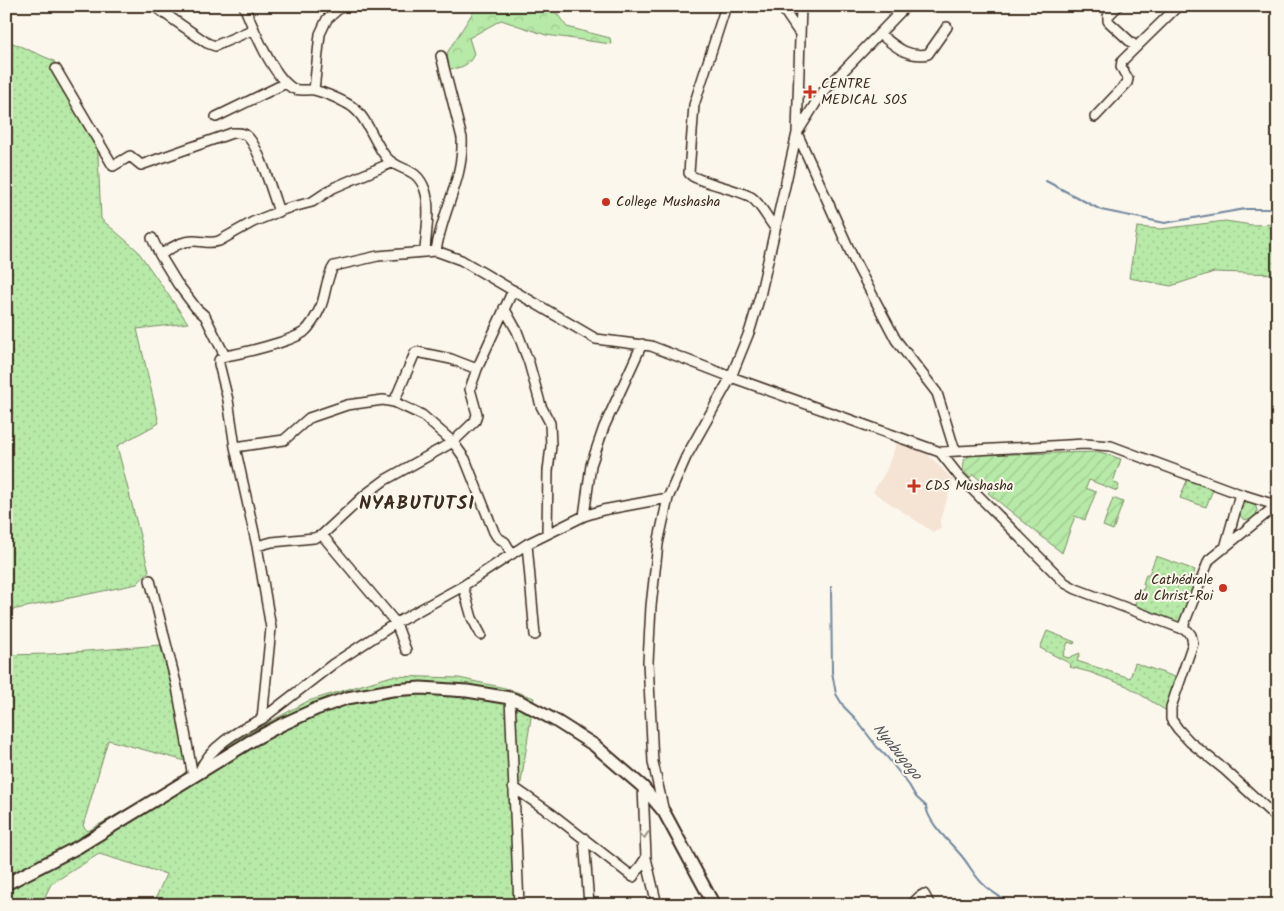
<svg xmlns="http://www.w3.org/2000/svg" width="1284" height="911" font-family="Kalam,sans-serif">
	<defs>
		<pattern id="grass-dots" width="8" height="8" patternUnits="userSpaceOnUse" patternTransform="scale(1.25)"><rect width="8" height="8" fill="#b7e9a8"/><path d="M2 2h.1M6 6h.1" fill="none" stroke="#9ec890" stroke-width="1.8" stroke-linecap="round"/></pattern>
		<pattern id="forest-crowns" width="20" height="18" patternUnits="userSpaceOnUse" patternTransform="scale(1.25)"><rect width="20" height="18" fill="#b7e9a8"/><path d="M2 6a3 3 0 1 1 6 0M12 15a3 3 0 1 1 6 0" fill="none" stroke="#9ec890"/></pattern>
		<pattern id="garden-furrows" width="10" height="10" patternUnits="userSpaceOnUse" patternTransform="scale(1.25)"><rect width="10" height="10" fill="#b7e9a8"/><path d="M-1 1l2-2M0 10L10 0M9 11l2-2" fill="none" stroke="#9ec890"/></pattern>
	</defs>
	<rect width="100%" height="100%" fill="#fbf7ec"/>
	<filter id="ink" filterUnits="userSpaceOnUse"><feTurbulence type="fractalNoise" baseFrequency=".02" numOctaves="2"/><feDisplacementMap in="SourceGraphic" scale="10" xChannelSelector="R" yChannelSelector="G"/><feConvolveMatrix kernelMatrix="1 2 1 2 8 2 1 2 1" color-interpolation-filters="sRGB"/></filter>
	<g filter="url(#ink)">
		<path fill="#f5e3d4" d="M897 442 927 454 953 480 940 520 941 529 933 532 873 492 886 471Z"/>
		<path fill="url(#grass-dots)" stroke="#798a63" fill-rule="evenodd" d="M6 40 54 61 97 135 101 219 137 250 188 323 137 329 159 423 117 446 149 571 137 584 7 611 6 626Z
			M1225 221 1252 225 1278 224V274L1214 272 1171 286 1129 278 1137 227 1161 229Z
			M1188 478 1214 487 1206 507 1180 498Z
			M1156 556 1195 570 1192 579 1196 580 1180 624 1134 606 1141 589 1143 590 1145 585 1143 584 1146 574H1149Z
			M1047 631 1075 642 1074 644 1068 642 1063 656 1068 658 1080 653 1077 661 1130 678 1135 663 1178 678 1165 710 1127 686 1089 672 1070 667 1071 664 1040 648Z
			M160 645 194 763 308 701 392 676 459 678 505 688 534 698 520 789 521 805 511 813 516 905H153L166 874 99 854 51 884 41 905H6V655L50 654ZM108 740 193 763 179 779 88 831 83 826Z"/>
		<path fill="url(#forest-crowns)" stroke="#798a63" d="M477 6H551L567 27 610 38 611 44 546 35 501 20 469 38 474 54C469 66 461 68 449 69L447 53Z"/>
		<path fill="url(#garden-furrows)" stroke="#798a63" d="M1100 452 1121 459 1113 482 1119 485 1117 491 1089 480 1086 488 1096 492 1085 520 1075 516 1062 553 988 493 993 487 984 479 981 481 973 474 970 478 963 470 964 460 970 455Z
			M1113 498 1123 502 1113 530 1103 526Z
			M1239 511a9 9 0 1 1 18 0a9 9 0 1 1-18 0Z"/>
		<g fill="none" stroke-linecap="round" stroke-linejoin="round">
			<path stroke="#72879d" stroke-width="2" d="M1046 181 1101 210 1165 223 1245 209H1278
				M831 587 832 672 836 694 844 707 855 718 877 747 887 757 909 785 916 797 926 806C928 823 949 841 960 854 969 864 974 876 984 885 992 893 1001 896 1009 905"/>
			<defs>
				<path id="minor" d="M154 6 207 43 215 46 254 29
					M244 6C253 28 272 75 292 88 298 92 307 89 314 90 325 93 337 98 346 103 367 113 372 140 386 157 400 173 416 165 425 190 431 208 426 232 425 251
					M726 6 694 105 689 173C693 181 738 189 751 197 761 204 767 218 775 228
					M781 6 800 34
					M906 6 822 93 797 133 854 260 886 321 896 340 937 393 955 451
					M1118 6 1108 16V21L1136 47
					M880 34C895 46 907 58 928 54L947 27
					M56 69 113 166 130 156 141 165 232 133C237 133 243 132 247 136 259 146 273 195 279 212
					M314 90 320 34 327 19 342 6
					M216 117 286 83
					M1095 117 1127 83 1128 79 1121 67 1122 61 1178 6
					M152 238 160 255 177 283 196 308 205 316 225 356C243 353 290 342 304 332 311 326 317 315 321 306 326 294 326 277 334 266L378 256 436 251 461 260 596 339 651 346 731 377 940 452 1085 444 1111 446 1240 494 1269 503 1278 504
					M436 251C442 211 464 179 462 138L441 56
					M160 255C171 248 180 241 194 241 203 241 210 244 219 241L253 222 285 209 312 202 333 188 391 163
					M504 308 517 331 529 363 541 406 550 423 551 446 548 471 547 533
					M394 402 415 353 417 352 451 359 477 369 513 290
					M235 447 284 440 309 418 347 405 383 400 394 402 422 415 453 442 465 459 494 532 497 537 505 542 512 554
					M940 452 959 476 1065 583 1076 589 1188 631 1191 635 1193 643 1171 707V719L1178 729 1190 742 1225 770 1278 819
					M584 516 591 465 604 427 642 344
					M322 535 396 623 406 650
					M527 544 535 635
					M257 546 272 542 314 538 322 535 366 494 385 480 453 442 475 421 477 414 470 389 477 369
					M1225 548 1240 494
					M150 580 177 687 193 777
					M463 586 472 618 481 635
					M1182 629 1209 560 1278 504
					M510 698 519 905
					M262 719 333 664 396 623 463 586 527 544 584 516 603 510 668 498
					M199 773C208 747 239 730 262 719L271 628 257 546 235 447 228 400 219 364V360L225 356
					M513 787 552 814 633 877 646 858
					M643 787 646 858 657 905
					M664 812 653 762 648 662 651 606 658 544 668 498 686 457 731 377 750 330 760 296 797 133 801 6
					M584 838 589 905
					M911 905 919 897 924 894 930 905"/>
				<path id="major" d="M6 884 78 847 251 741 281 725 316 709 347 698 392 690 421 688 467 691 510 698 521 702 556 721 594 745 643 787 664 812 714 905"/>
			</defs>
			<use href="#minor" stroke="#3b2a1e" stroke-width="12"/>
			<use href="#major" stroke="#3b2a1e" stroke-width="15"/>
			<use href="#minor" stroke="#fbf7ec" stroke-width="9"/>
			<use href="#major" stroke="#fbf7ec" stroke-width="11"/>
		</g>
		<defs><path id="oneway-chevron" d="M-2-3.5L2.5 0L-2 3.5" fill="none" stroke-width="1.6" stroke-linecap="round" stroke-linejoin="round" transform="scale(1.25)"/></defs>
		<use stroke="#9b9085" href="#oneway-chevron" transform="translate(644 835) rotate(86)"/>
	</g>
	<g fill="#c8321e" stroke="#fbf7ec" stroke-width="2">
		<path d="M807.5 84.5h5v5h5v5h-5v5h-5v-5h-5v-5h5z"/>
		<circle cx="606" cy="202" r="5"/>
		<path d="M911.5 478.5h5v5h5v5h-5v5h-5v-5h-5v-5h5z"/>
		<circle cx="1223" cy="588" r="5"/>
	</g>
	<g text-anchor="middle" dominant-baseline="central" stroke-width="4" stroke-linejoin="round" paint-order="stroke">
		<g font-size="14" fill="#3b2a1e" stroke="#fbf7ec" text-anchor="start">
			<text x="821" y="84">CENTRE<tspan x="821" dy="16">MEDICAL SOS</tspan></text>
			<text x="616" y="202">College Mushasha</text>
			<text x="925" y="486">CDS Mushasha</text>
			<text x="1213" y="580" text-anchor="end">Cathédrale<tspan x="1213" dy="16">du Christ-Roi</tspan></text>
		</g>
		<g font-size="15" font-style="italic" fill="#57585e" stroke="#fbf7ec">
			<text transform="translate(897 752) rotate(51)">Nyabugogo</text>
		</g>
		<g font-size="19" font-weight="bold" letter-spacing="1" fill="#3b2a1e" stroke="#fbf7ec">
			<text x="417" y="504">NYABUTUTSI</text>
		</g>
	</g>
	<rect width="1284" height="911" fill="none" stroke="#fbf7ec" stroke-width="25"/>
	<rect x="12" y="12" width="1259" height="886" fill="none" stroke="#3b2a1e" stroke-width="2" filter="url(#ink)"/>
</svg>
